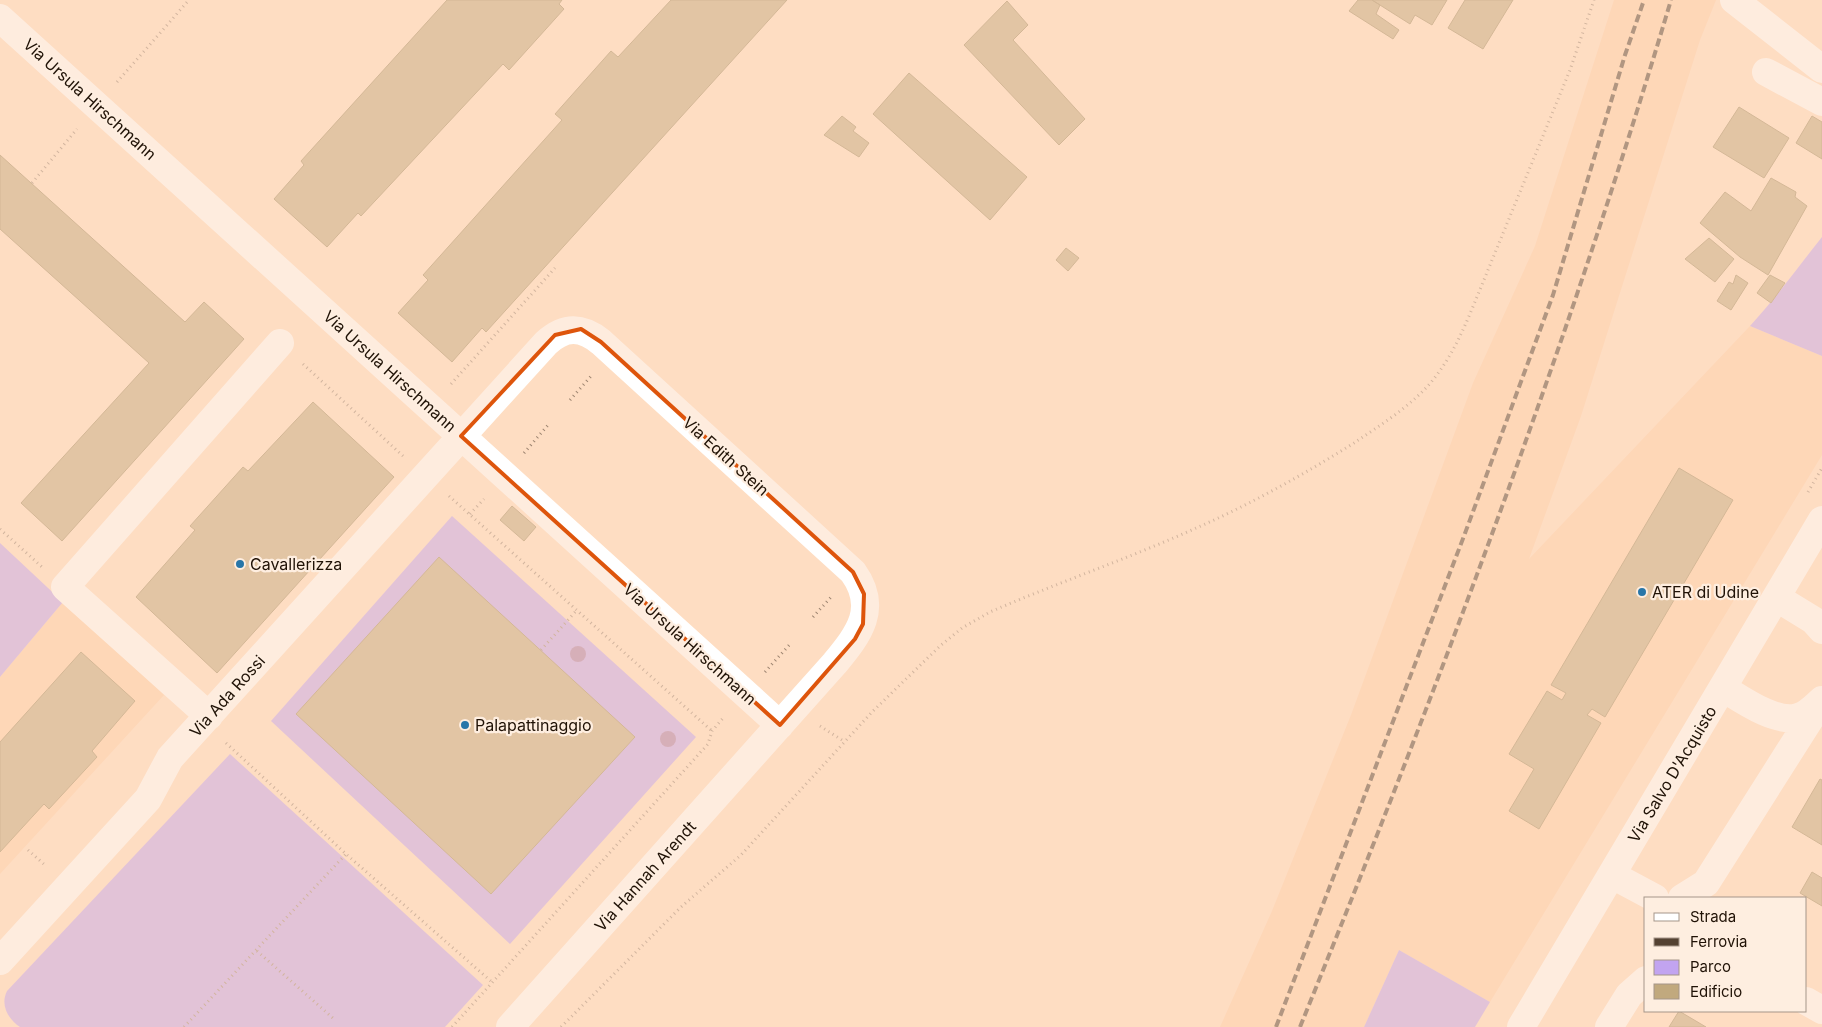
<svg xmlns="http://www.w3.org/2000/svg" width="1822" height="1027" font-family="Inter,sans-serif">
	<rect width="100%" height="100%" fill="#feddc2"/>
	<path fill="#ffd0a8" d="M1614 0H1716L1700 40 1581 416 1529 559 1750 326 1822 356V455L1490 1002 1399 950 1364 1027H1220L1272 911 1351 715 1473 383 1535 246Z
		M63 602 164 695 0 874V677Z"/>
	<path fill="#c2a4f0" d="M1822 237V356L1750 326C1776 298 1798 267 1822 237Z
		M452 516 696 737 510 944 271 721Z
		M0 543 63 602 0 677Z
		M230 754 483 985 445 1027H20C8 1019 0 1005 7 991Z
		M1399 950 1490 1002 1475 1027H1364Z"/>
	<path fill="#c1a97e" stroke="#a28b61" d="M447 0H562L559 4 564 9 509 70 503 64 361 216 358 213 327 247 274 199 304 165 301 161Z
		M671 0H787L486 332 482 328 452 362 398 313 428 280 423 275 562 120 555 114 611 51 618 57Z
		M1358 0H1372L1380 5 1376 14 1399 30 1393 39 1349 11Z
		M1372 0H1447L1432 25 1415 15 1410 24Z
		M1465 0H1513L1483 49 1448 28Z
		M1007 1 1028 25 1013 40 1085 119 1059 145 964 45Z
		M909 73 1027 177 990 220 873 114Z
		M1739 107 1789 138 1764 178 1713 147Z
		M842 116 856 127 853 131 869 143 859 157 824 135Z
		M1812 116 1822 122V159L1796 143Z
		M0 155 185 322 204 302 244 339 62 541 21 503 149 363 0 229Z
		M1771 178 1796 192 1795 197 1807 206 1768 275 1740 257 1700 223 1725 192 1751 211Z
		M1709 238 1734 259 1715 282 1685 259Z
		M1066 248 1079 258 1068 271 1056 260Z
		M1736 275 1748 283 1731 310 1717 301 1729 282 1733 284Z
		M1770 275 1785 283 1771 303 1757 293Z
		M313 402 394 477 217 673 136 597 195 530 190 526 243 467 248 471Z
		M1679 468 1733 500 1605 717 1592 709 1587 715 1601 723 1539 829 1509 811 1534 769 1509 754 1547 691 1562 700 1566 693 1551 685Z
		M512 506 536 527 524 541 500 520Z
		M439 557 635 737 491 894 296 714Z
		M81 652 135 701 92 751 97 757 49 809 44 804 0 852V742Z
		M1820 779 1822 780V845L1792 827Z
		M1812 872 1822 878V906L1800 893Z
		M1679 1011 1706 1027H1669Z"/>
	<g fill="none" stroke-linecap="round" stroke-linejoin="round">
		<path stroke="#9e8571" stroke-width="3" stroke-dasharray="1 4" stroke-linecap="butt" d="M117 82 189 0
			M32 183 77 129
			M303 364 403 456
			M451 384 555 268
			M570 400 592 375
			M524 453 548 425
			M1808 492 1822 468
			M449 496 712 731
			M470 514 484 499
			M0 529 42 567
			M813 617 832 596
			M541 650 577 610
			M765 672 791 643
			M820 726 845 742
			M226 743 346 854 493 983
			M28 850 46 866
			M257 951 334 1019
			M184 1027 346 854
			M452 1027 708 744 712 731 724 717
			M561 1027 681 907 741 855 872 712 940 646 962 628 990 612C1057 583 1127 559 1194 529 1249 505 1303 475 1354 443 1382 424 1416 403 1436 376 1452 355 1462 333 1472 309L1570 70 1594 0"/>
		<path stroke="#fff" stroke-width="28" d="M1734 0 1822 69
			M0 18 780 725
			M1766 72 1822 102
			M1777 598 1813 620 1822 630
			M1723 688C1741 699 1776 724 1798 717 1807 715 1814 707 1821 701
			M209 716 65 587 280 343
			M1612 875 1655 898
			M1682 898 1706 883 1822 700
			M0 961 148 799 170 758 546 343C565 326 581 326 601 342L853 572C879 608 859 634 835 663L510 1027
			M1806 1001 1822 1010
			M1521 1027 1822 520
			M1609 1027 1629 995 1646 980"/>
		<path stroke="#544232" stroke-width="4" stroke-dasharray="8 4" stroke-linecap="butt" d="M1276 1027 1464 536 1553 295 1625 55 1644 0
			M1300 1027C1437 690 1567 349 1671 0"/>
	</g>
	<g fill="#a779ab">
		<circle cx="578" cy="654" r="8"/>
		<circle cx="668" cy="739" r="8"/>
	</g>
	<path d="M0 0H1822V1027H0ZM581 329 601 342 853 572 864 594 863 624 855 639 780 725 461 436 555 335Z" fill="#feddc2" fill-opacity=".55" fill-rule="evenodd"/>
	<path fill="none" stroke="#de550c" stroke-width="4" stroke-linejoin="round" d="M581 329 601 342 853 572 864 594 863 624 855 639 780 725 461 436 555 335Z"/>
	<g fill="#2876a8" stroke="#feeee0" stroke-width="2">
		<circle cx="240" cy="564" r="5"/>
		<circle cx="1642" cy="592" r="5"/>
		<circle cx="465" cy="725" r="5"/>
	</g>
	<g text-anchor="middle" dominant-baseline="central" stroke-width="4.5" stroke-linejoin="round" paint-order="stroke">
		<g font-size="16" fill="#201206" stroke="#feeee0">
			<text transform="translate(90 99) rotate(42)">Via Ursula Hirschmann</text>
			<text transform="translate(390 371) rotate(42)">Via Ursula Hirschmann</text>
			<text transform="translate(726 456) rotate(42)">Via Edith Stein</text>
			<text transform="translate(690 644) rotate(42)">Via Ursula Hirschmann</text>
			<text transform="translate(227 696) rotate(-48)">Via Ada Rossi</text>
			<text transform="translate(1672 774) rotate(-59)">Via Salvo D'Acquisto</text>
			<text transform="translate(645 876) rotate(-48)">Via Hannah Arendt</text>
		</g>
		<g font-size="16" fill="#201206" stroke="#feeee0" text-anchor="start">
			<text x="250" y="564">Cavallerizza</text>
			<text x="1652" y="592">ATER di Udine</text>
			<text x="475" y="725">Palapattinaggio</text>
		</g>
	</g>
	<rect x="1644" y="897" width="162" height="115" fill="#feeee0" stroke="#a59689"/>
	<rect x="1654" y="913" width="25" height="8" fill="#ffffff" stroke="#a59689"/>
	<text x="1690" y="922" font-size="15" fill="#201206">Strada</text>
	<rect x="1654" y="938" width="25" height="8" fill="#544232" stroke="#a59689"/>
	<text x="1690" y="947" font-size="15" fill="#201206">Ferrovia</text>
	<rect x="1654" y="960" width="25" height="15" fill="#c2a4f0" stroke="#a59689"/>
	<text x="1690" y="972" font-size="15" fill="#201206">Parco</text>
	<rect x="1654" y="984" width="25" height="15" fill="#c1a97e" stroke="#a59689"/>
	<text x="1690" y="997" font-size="15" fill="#201206">Edificio</text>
</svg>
